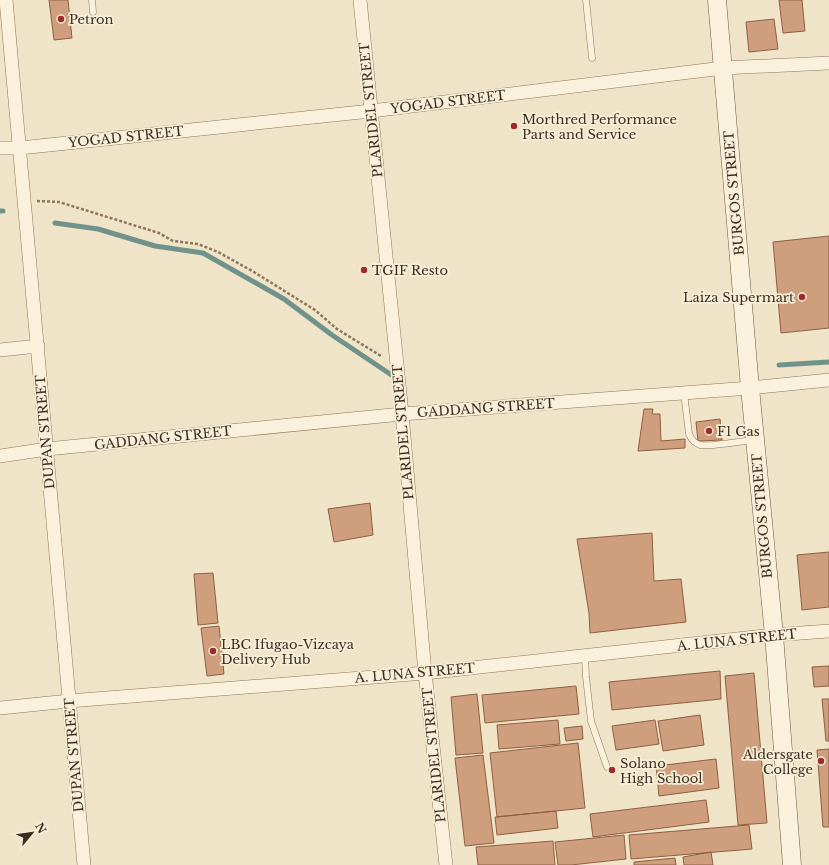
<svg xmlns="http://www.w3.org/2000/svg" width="829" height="865" font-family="'Libre Baskerville',serif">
	<rect width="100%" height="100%" fill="#f0e4c8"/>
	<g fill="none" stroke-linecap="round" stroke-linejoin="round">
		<path stroke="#6f938a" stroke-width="5" d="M0 211H3
			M55 223 98 229 155 246 203 253 284 299 332 335 396 378
			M779 365 829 362"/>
	</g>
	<path fill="#cf9f7d" stroke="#8d5f41" d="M49 0H68L72 38 54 40Z
		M779 0H802L805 31 783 33Z
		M774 19 778 49 749 52 746 22Z
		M829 236V328L781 333 773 242Z
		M644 409H653L652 414H660L661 441 685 439V448L638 451Z
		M720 419 722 440 698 441 696 422Z
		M370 503 373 535 334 542 328 509Z
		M652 533 654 581 681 579 686 622 590 633 589 613 577 539Z
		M829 552V607L802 610 797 555Z
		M213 573 218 623 198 625 194 574Z
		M219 626 224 674 207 676 201 628Z
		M829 666V686L814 687 812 667Z
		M720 671 721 699 612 710 609 682Z
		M754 673 767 823 738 825 725 676Z
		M576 686 579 714 485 723 482 695Z
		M477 694 483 753 456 755 451 697Z
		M822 699H829V741H826Z
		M700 715 704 745 663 751 658 721Z
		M558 720 560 744 499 749 497 725Z
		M655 720 659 744 616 750 612 726Z
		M582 726 583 739 566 741 564 728Z
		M578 743 585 808 497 817 490 753Z
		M829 749V827H823L817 750Z
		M483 755 494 843 465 846 455 758Z
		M716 759 719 788 659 796 656 766Z
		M706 800 709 822 593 837 590 814Z
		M556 811 558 828 497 835 495 817Z
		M749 825 752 849 631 859 629 835Z
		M624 835 626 859 571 865H558L555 842Z
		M553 841 555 865H478L476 847Z
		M711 852 713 865H684L683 857Z
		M675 858 676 865H634V862Z"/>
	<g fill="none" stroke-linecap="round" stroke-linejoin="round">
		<defs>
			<path id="service" d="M92 0 93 12
				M586 0 592 58
				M684 393 689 434C691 439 694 443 700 445 709 447 742 441 754 440
				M585 656 586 677 591 721 607 767"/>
			<path id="minor" d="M6 0 84 865
				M360 0 402 414 425 673 446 865
				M0 148H20L371 111 723 68 829 63
				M0 350 38 346
				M0 456 47 449 402 414 750 388 829 380
				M0 708 69 701 425 673 774 635 829 631"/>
			<path id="secondary" d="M717 0 750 388 774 635 792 865"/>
		</defs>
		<use href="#service" stroke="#8d765c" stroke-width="7"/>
		<use href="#minor" stroke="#8d765c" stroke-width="14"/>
		<use href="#secondary" stroke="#6f573f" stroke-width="19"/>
		<path stroke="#8d765c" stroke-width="2.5" stroke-dasharray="3 2" stroke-linecap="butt" d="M37 201 59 202 159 233 173 241 198 244 218 252 254 272 315 310 337 329 381 356"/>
		<use href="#service" stroke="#faf1dc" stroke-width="6"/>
		<use href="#minor" stroke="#faf1dc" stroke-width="13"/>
		<use href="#secondary" stroke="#faf1dc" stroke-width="18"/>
	</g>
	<g fill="#9e2a2b" stroke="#f7eed8" stroke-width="1.5">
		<circle cx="61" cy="19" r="4"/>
		<circle cx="514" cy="126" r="4"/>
		<circle cx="364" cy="270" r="4"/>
		<circle cx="802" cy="297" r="4"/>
		<circle cx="709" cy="431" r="4"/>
		<circle cx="213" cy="651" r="4"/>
		<circle cx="821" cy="761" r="4"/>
		<circle cx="612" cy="770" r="4"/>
	</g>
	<g text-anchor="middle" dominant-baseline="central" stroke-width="3.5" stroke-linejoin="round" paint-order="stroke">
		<g font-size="13" fill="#3d2e20" stroke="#f7eed8" text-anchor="start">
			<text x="69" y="19">Petron</text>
			<text x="522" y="119">Morthred Performance<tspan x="522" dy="15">Parts and Service</tspan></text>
			<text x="372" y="270">TGIF Resto</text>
			<text x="794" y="297" text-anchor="end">Laiza Supermart</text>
			<text x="717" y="431">F1 Gas</text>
			<text x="221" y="644">LBC Ifugao-Vizcaya<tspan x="221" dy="15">Delivery Hub</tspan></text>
			<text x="813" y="754" text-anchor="end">Aldersgate<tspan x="813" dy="15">College</tspan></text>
			<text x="620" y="763">Solano<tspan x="620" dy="15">High School</tspan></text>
		</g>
		<g font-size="13" fill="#3d2e20" stroke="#f7eed8">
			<text transform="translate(448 102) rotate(-7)">YOGAD STREET</text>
			<text transform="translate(371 110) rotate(-96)">PLARIDEL STREET</text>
			<text transform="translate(126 137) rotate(-6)">YOGAD STREET</text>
			<text transform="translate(734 193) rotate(-95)">BURGOS STREET</text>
			<text transform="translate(486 408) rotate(-4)">GADDANG STREET</text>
			<text transform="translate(45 432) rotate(-95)">DUPAN STREET</text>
			<text transform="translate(403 432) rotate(-95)">PLARIDEL STREET</text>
			<text transform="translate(163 438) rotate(-6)">GADDANG STREET</text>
			<text transform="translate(762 516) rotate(-95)">BURGOS STREET</text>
			<text transform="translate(737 640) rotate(-6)">A. LUNA STREET</text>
			<text transform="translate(415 673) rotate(-5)">A. LUNA STREET</text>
			<text transform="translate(74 755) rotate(-95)">DUPAN STREET</text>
			<text transform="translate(434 755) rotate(-96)">PLARIDEL STREET</text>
		</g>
	</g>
	<g transform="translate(32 833) rotate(61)" stroke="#f7eed8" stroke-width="3" paint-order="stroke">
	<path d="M0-3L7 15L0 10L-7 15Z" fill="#3d2e20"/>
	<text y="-6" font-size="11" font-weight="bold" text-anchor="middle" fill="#3d2e20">N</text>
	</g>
</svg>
